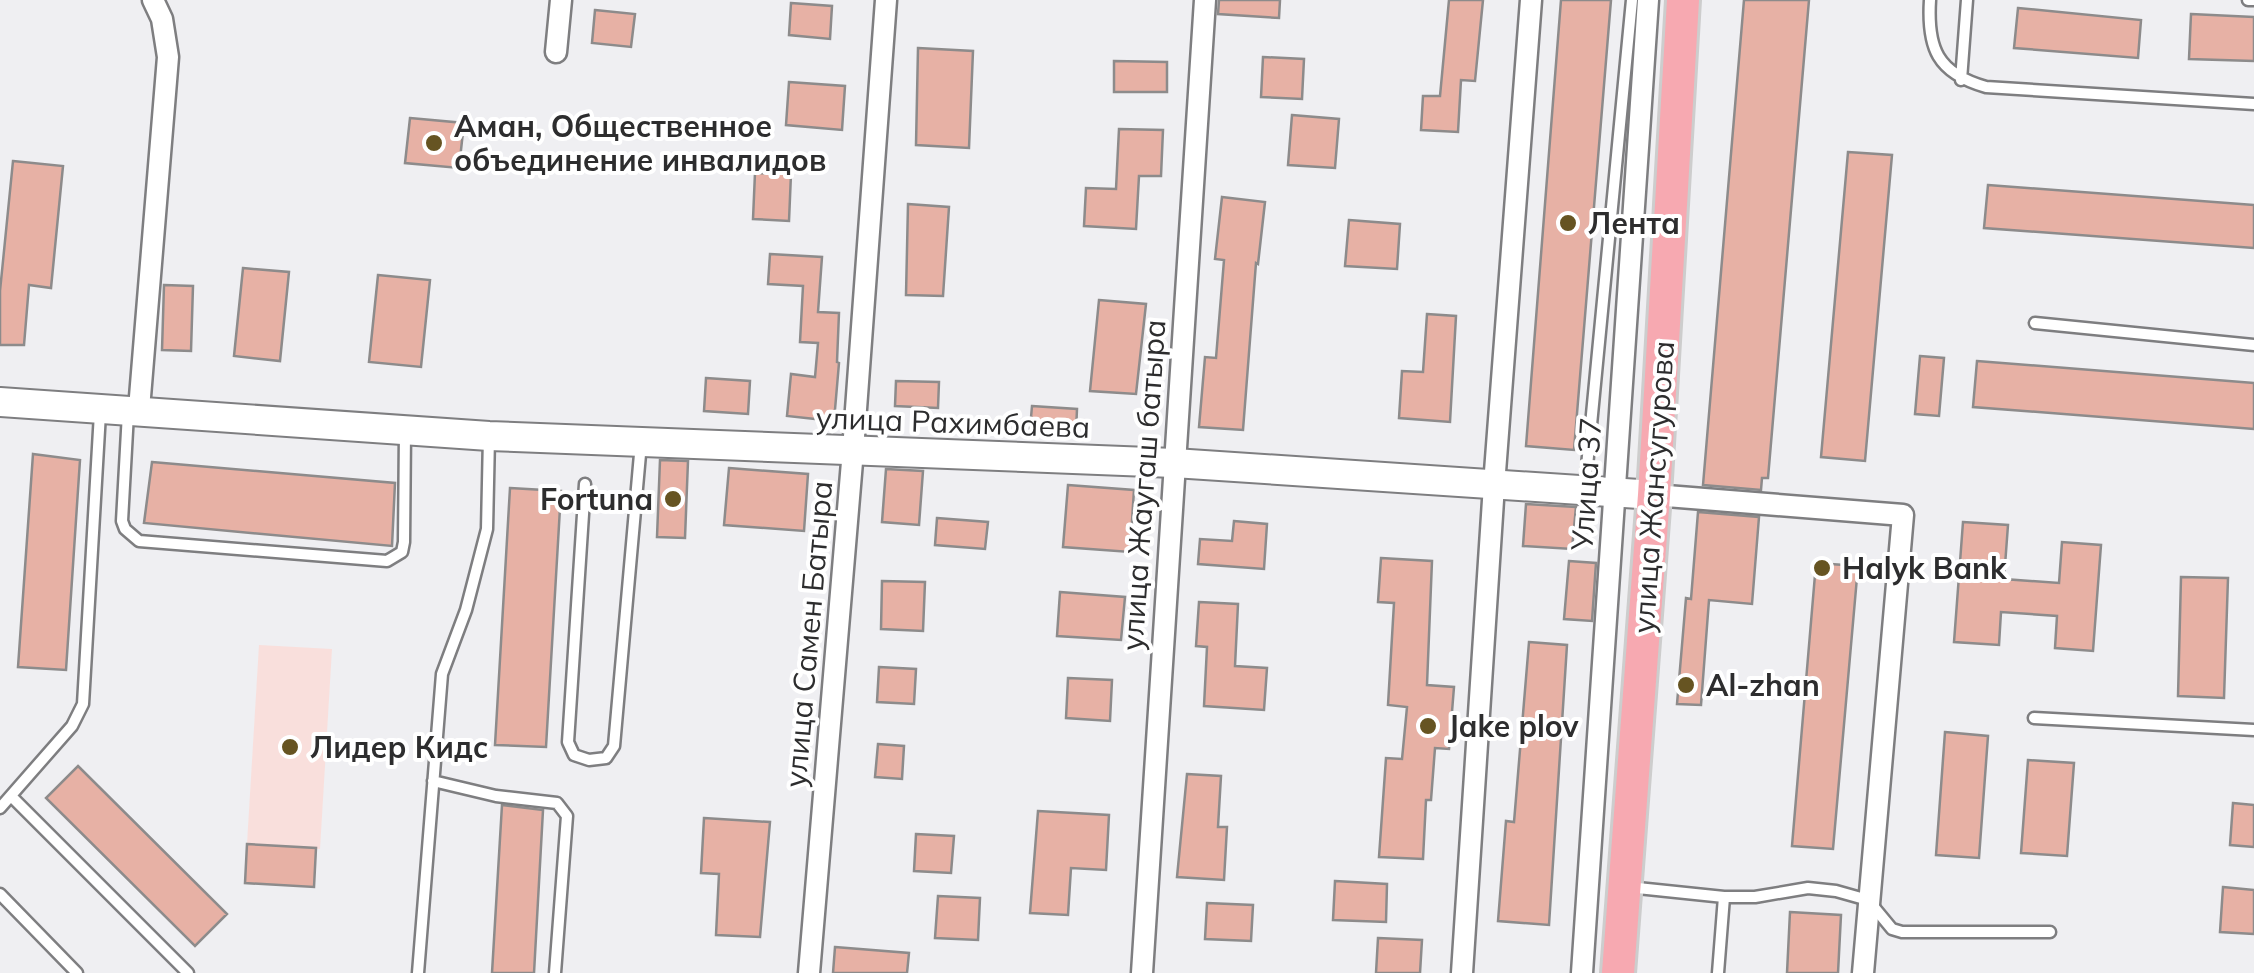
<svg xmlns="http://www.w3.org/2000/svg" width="2254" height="973" font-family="Mulish,sans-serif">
	<rect width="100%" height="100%" fill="#efeff2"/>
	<path fill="#f9dfdc" d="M259 645 332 649 320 849 247 844Z"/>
	<path fill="#e7b1a5" stroke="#8d8b8b" stroke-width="2.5" d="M1219 0H1280L1279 18 1218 14Z
		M1449 0H1483L1475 81 1461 80 1458 132 1421 130 1423 96H1440Z
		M1561 0H1611L1574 450 1526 446Z
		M1744 0H1809L1768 478H1762L1761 490 1703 485Z
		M791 3 832 6 830 39 789 35Z
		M2018 8 2141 20 2138 58 2014 48Z
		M595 10 635 14 631 47 592 43Z
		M2191 14 2254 17V61L2189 59Z
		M918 48 973 51 969 148 916 145Z
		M1263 57 1304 59 1302 99 1261 97Z
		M1114 61 1167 62V92H1114Z
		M789 82 845 86 842 130 786 125Z
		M1292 115 1339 119 1335 168 1288 165Z
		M410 118 464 123 459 168 405 163Z
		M1119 129 1163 130 1161 176H1139L1136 229 1084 226 1086 188 1116 189Z
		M1848 152 1892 155 1865 461 1821 457Z
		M13 161 63 166 51 288 29 285 24 345H0V291Z
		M755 173 791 174 789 221 753 219Z
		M1988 185 2254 205V248L1984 228Z
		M1222 197 1265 202 1258 264 1256 263 1243 430 1199 427 1205 357 1216 358 1224 260 1215 259Z
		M908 204 949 207 943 296 906 295Z
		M1349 220 1400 224 1397 269 1345 266Z
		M770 254 822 257 818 312 839 313 837 362 839 363 834 421 787 416 791 374 815 377 818 343 800 342 803 286 768 284Z
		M243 268 289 272 280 361 234 356Z
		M378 275 430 280 421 367 369 362Z
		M164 285 193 286 191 351 162 350Z
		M1099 300 1146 304 1136 394 1090 391Z
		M1427 314 1456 316 1450 422 1399 418 1402 371 1423 372Z
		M1920 356 1944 358 1939 416 1915 414Z
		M1977 361 2254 383V429L1973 407Z
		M706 378 750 381 748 414 704 411Z
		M896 381 939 382 938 408 895 406Z
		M1032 406 1077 409 1076 432 1030 429Z
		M33 454 80 460 66 670 18 667Z
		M660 460 688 461 685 538 657 537Z
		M152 462 395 483 392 546 144 523Z
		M729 468 808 474 804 531 724 525Z
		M886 469 923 471 919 525 882 522Z
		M1068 485 1134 490 1130 552 1063 547Z
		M510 488 561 491 546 747 495 745Z
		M1526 504 1576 507 1572 549 1523 546Z
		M1698 512 1759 517 1752 604 1709 600 1701 705 1677 704 1686 598 1691 599Z
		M937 518 988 522 985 549 935 545Z
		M1234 521 1267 524 1264 569 1198 564 1200 539 1232 541Z
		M1963 522 2008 525 2004 579 2059 583 2062 542 2101 545 2093 651 2055 648 2057 616 2001 612 1999 645 1954 642Z
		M1381 558 1432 561 1427 685 1454 687 1449 749 1435 748 1431 800H1426L1423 859 1379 857 1386 758 1402 759 1407 707 1388 705 1394 603 1378 602Z
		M1569 561 1596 563 1592 621 1564 619Z
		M1816 563 1858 566 1833 849 1792 846Z
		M2181 577 2228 578 2224 698 2178 696Z
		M882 581 925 582 923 631 881 629Z
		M1060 592 1125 597 1121 640 1057 636Z
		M1199 602 1238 604 1235 666 1267 668 1264 710 1204 706 1207 647 1196 646Z
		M1529 642 1567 645 1549 925 1498 921 1506 821 1514 822Z
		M879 667 916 669 914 704 877 702Z
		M1068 678 1112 680 1110 721 1066 718Z
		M1945 732 1988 736 1979 858 1936 855Z
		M878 744 904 746 902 779 875 777Z
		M2028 760 2074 763 2067 856 2021 853Z
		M78 766 227 914 195 946 46 798Z
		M1187 774 1221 776 1218 827H1227L1224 880 1177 877Z
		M2233 803 2254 805V847L2230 845Z
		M502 805 543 810 534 973H492Z
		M1038 811 1109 815 1106 870 1071 868 1068 915 1030 913Z
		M704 818 770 822 760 937 716 935 719 874 701 873Z
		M916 834 954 836 951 873 914 871Z
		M247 844 316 848 314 887 245 883Z
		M1335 881 1387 884 1386 922 1333 920Z
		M2223 887 2254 890V934L2220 932Z
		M938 896 980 898 978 940 935 938Z
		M1207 903 1253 905 1251 941 1205 939Z
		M1790 912 1841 915 1838 973H1787Z
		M1378 938 1422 940 1420 973H1376Z
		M835 947 909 953 907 973H833Z"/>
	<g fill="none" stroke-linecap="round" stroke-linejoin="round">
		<defs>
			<path id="lane" d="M1930 0C1927 48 1937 73 1986 87L2254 104
				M2248 0H2254
				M1961 80 1967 0
				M2035 323 2254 345
				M128 413 122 521 125 529 139 541 387 561 402 552 404 542 405 431
				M585 484 568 742 574 755 589 760 606 758 614 746 641 443
				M1585 487 1632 0
				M2034 718 2254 730
				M433 781 496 796 557 803 567 816 555 973
				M11 796 188 973
				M0 808 72 726 83 704 100 413
				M1628 887 1724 897H1755L1808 888 1836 891 1868 900 1892 929 1902 932H2050
				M0 894 77 973
				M418 973 442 674 466 610 487 529 489 437
				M1718 973 1724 897"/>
			<path id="street" d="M556 52 561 0
				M139 409 168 57 162 19 153 0
				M1654 495 1903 515 1863 973
				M809 973 853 450 886 0
				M1142 973 1205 0
				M1462 973 1494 485 1531 0
				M1582 973 1648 0"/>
			<path id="secondary" d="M0 402 489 436 1174 463 1654 495"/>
			<path id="primary" d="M1618 973 1654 495 1683 0"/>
		</defs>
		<use href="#lane" stroke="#7e7e80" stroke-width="15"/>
		<use href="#street" stroke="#7e7e80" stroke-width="25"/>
		<use href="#secondary" stroke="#7e7e80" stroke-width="32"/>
		<use href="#primary" stroke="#cdcdcd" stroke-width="38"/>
		<use href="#lane" stroke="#fff" stroke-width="10"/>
		<use href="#street" stroke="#fff" stroke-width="20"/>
		<use href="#secondary" stroke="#fff" stroke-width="28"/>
		<use href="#primary" stroke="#f7a9b1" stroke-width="32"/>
	</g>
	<g fill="#665422" stroke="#fff" stroke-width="4">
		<circle cx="434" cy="143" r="10"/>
		<circle cx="1568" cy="223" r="10"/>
		<circle cx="673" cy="499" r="10"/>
		<circle cx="1822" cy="568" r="10"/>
		<circle cx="1686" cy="685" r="10"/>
		<circle cx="1428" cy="726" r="10"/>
		<circle cx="290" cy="747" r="10"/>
	</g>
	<g text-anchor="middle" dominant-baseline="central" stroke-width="8" stroke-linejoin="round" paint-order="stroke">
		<g font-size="30" font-weight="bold" fill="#2d2d2e" stroke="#fff" text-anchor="start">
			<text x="454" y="126">Аман, Общественное<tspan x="454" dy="34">объединение инвалидов</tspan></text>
			<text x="1588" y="223">Лента</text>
			<text x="653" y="499" text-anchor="end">Fortuna</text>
			<text x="1842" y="568">Halyk Bank</text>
			<text x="1706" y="685">Al-zhan</text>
			<text x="1448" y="726">Jake plov</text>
			<text x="310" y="747">Лидер Кидс</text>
		</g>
		<g font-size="30" fill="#2d2d2e" stroke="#fff">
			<text transform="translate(953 422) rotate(2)">улица Рахимбаева</text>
			<text transform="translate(1586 484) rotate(-86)">Улица 37</text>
			<text transform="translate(1143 485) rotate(-86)">улица Жаугаш батыра</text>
			<text transform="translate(1653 487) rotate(-86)">улица Жансугурова</text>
			<text transform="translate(808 634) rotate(-85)">улица Самен Батыра</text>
		</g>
	</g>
</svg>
